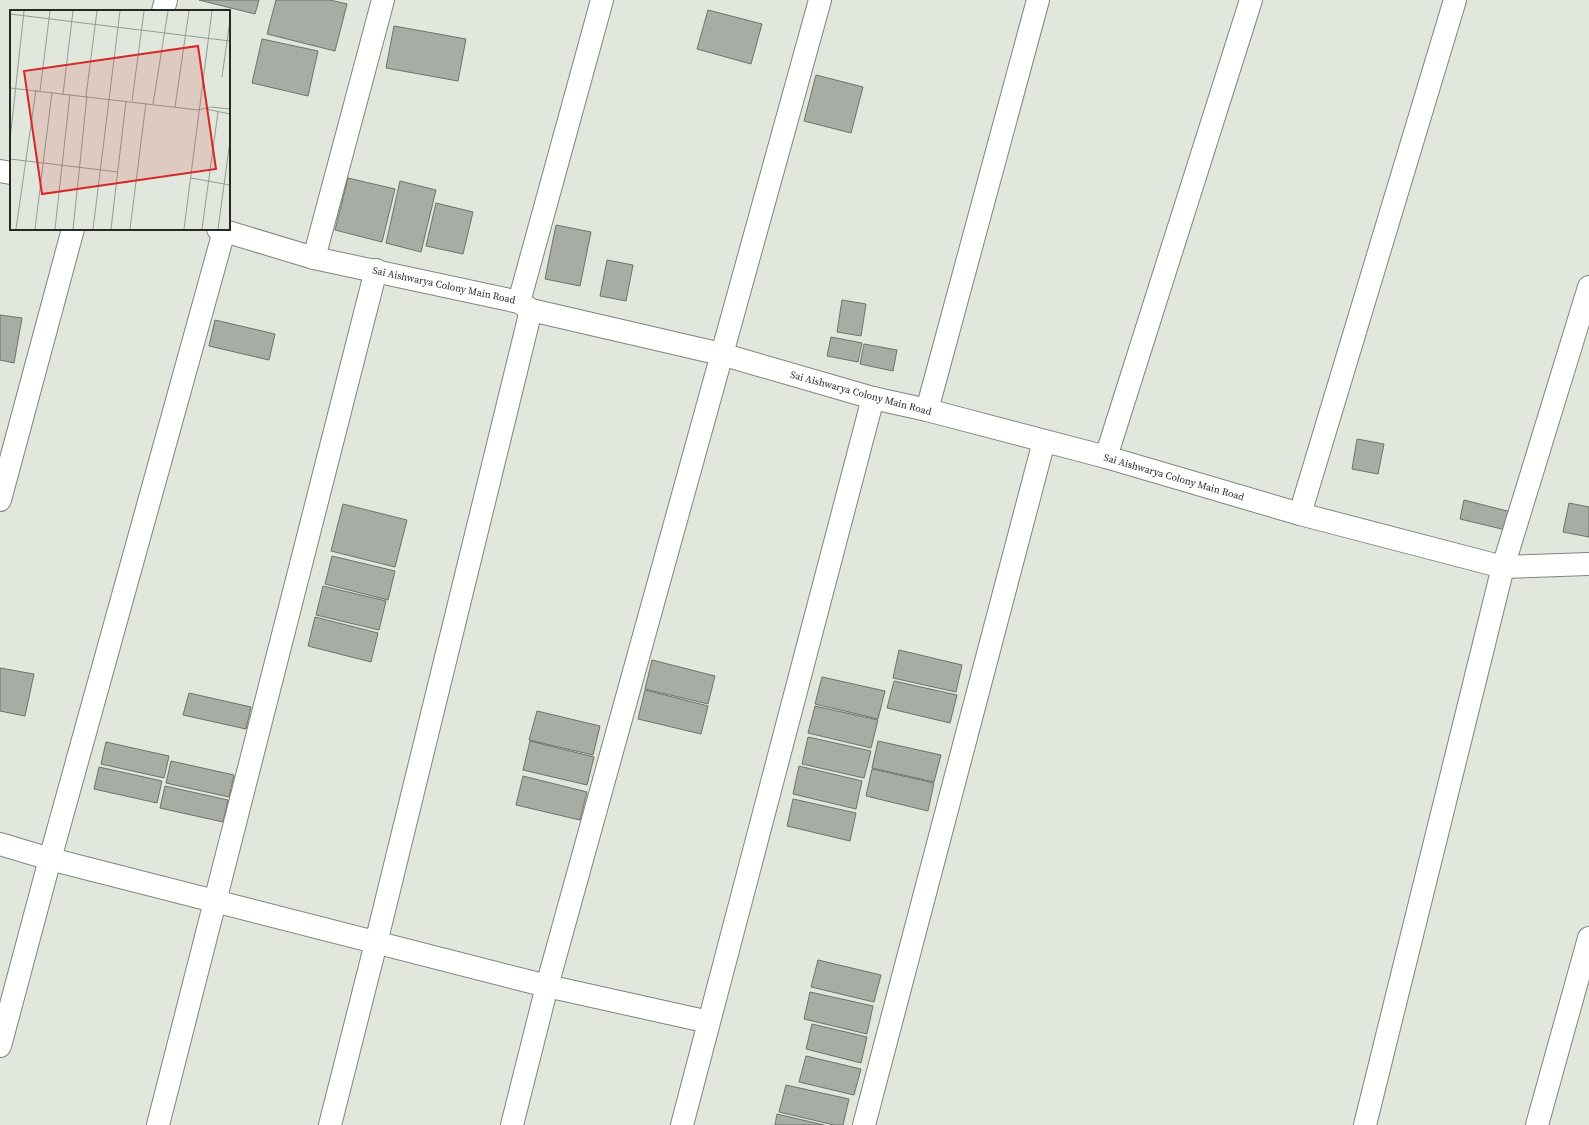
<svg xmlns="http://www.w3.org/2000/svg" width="1589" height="1125" font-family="'Source Serif 4',serif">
	<rect width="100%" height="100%" fill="#e1e7dd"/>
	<path fill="#a7ada4" stroke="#6d726a" d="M199 0H259L255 14Z
		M276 0H330L347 4 335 51 267 34Z
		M708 10 762 24 751 64 697 49Z
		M394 26 466 39 458 81 386 68Z
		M262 39 318 51 308 96 252 83Z
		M816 75 863 87 851 133 804 121Z
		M348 178 395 189 382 242 335 230Z
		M400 181 436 190 421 252 386 243Z
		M436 203 473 212 463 254 426 246Z
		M556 225 591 232 580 286 545 279Z
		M607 260 633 265 626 301 600 296Z
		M842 300 866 304 861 336 837 332Z
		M0 315 22 318 14 363 0 360Z
		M215 320 275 334 269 360 209 346Z
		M831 337 862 343 858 362 827 356Z
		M864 344 897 350 893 371 860 364Z
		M1357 439 1384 444 1378 474 1352 469Z
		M1464 500 1511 512 1506 530 1460 519Z
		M1569 503 1589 507V537L1563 532Z
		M343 504 407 520 395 567 331 551Z
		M332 556 395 571 388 600 325 584Z
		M323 586 386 601 379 630 316 615Z
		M315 617 378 633 371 662 308 646Z
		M899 650 962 665 956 692 893 678Z
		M652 660 715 676 708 704 645 689Z
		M0 668 34 674 25 716 0 711Z
		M822 677 885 691 878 719 815 704Z
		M894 681 957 695 950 723 887 708Z
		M645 690 708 706 701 734 638 719Z
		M189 693 251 707 246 729 183 715Z
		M815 706 878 720 871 748 808 733Z
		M537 711 600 726 593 755 529 740Z
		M808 737 871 751 864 778 802 764Z
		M530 741 594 757 587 785 523 770Z
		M878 741 941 755 934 782 872 768Z
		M106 742 169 756 164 778 101 764Z
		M171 761 234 775 229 797 166 783Z
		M799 766 862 781 856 809 793 794Z
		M99 767 162 781 157 803 94 789Z
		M872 769 934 783 928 811 866 796Z
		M523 776 587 792 580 820 516 805Z
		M165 786 228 800 223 822 160 808Z
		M793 799 856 813 850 841 787 826Z
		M818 960 881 975 874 1002 811 987Z
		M810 992 873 1006 867 1034 804 1019Z
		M812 1024 867 1037 861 1063 806 1049Z
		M806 1056 861 1069 854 1095 799 1082Z
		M786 1085 849 1099 843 1125H834L779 1112Z
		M777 1114 824 1125H775Z"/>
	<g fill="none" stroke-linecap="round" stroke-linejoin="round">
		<defs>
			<path id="street" d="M163 11 166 0
				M314 258 383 0
				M519 302 602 0
				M927 410 1038 0
				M1106 457 1251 0
				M0 500 73 229
				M1300 514 1455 0
				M1503 567 1589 564
				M0 844 50 859 547 986 709 1022
				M0 1046 50 859 224 231
				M158 1125 376 270
				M330 1125 376 943 531 310
				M512 1125 547 986 820 0
				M682 1125 873 398
				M864 1125 1044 441
				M1537 1125 1589 938"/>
			<path id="secondary" d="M0 171 11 173
				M218 229 314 258 519 302 531 310 721 354 873 398 927 410 1106 457 1300 514 1503 567
				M1365 1125 1503 567 1589 287"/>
		</defs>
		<use href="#street" stroke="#80857c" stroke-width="24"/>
		<use href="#secondary" stroke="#80857c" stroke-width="24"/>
		<use href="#street" stroke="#fff" stroke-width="22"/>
		<use href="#secondary" stroke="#fff" stroke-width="22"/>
	</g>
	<g text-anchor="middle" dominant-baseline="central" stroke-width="3.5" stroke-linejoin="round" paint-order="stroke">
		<g font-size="10" fill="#262825" stroke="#fff">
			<text transform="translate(444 285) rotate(12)">Sai Aishwarya Colony Main Road</text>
			<text transform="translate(861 393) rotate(15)">Sai Aishwarya Colony Main Road</text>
			<text transform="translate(1174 477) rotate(16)">Sai Aishwarya Colony Main Road</text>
		</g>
	</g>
	<g transform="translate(10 10)">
		<rect width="220" height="220" fill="#e1e7dd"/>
		<path fill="none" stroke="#969b93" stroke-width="1" d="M0 4 220 31M212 67 220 10M0 78 188 100 201 97 220 99M30 81 40 1M53 84 63 1M76 86 87 1M122 91 134 1M143 94 158 1M165 97 179 1M196 99 220 104M0 130 14 1M0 149 108 162M181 168 220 175M6 219 26 80M25 219 42 82M45 219 60 84M63 219 77 86M83 219 110 1M101 219 116 91M120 219 136 93M174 219 202 1M192 219 208 102M208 219 220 131"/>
		<path fill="#d62828" fill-opacity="0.15" stroke="#d62828" stroke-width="2" d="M188 36 206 159 32 184 14 61Z"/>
		<rect width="220" height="220" fill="none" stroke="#262825" stroke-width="2"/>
	</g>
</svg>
